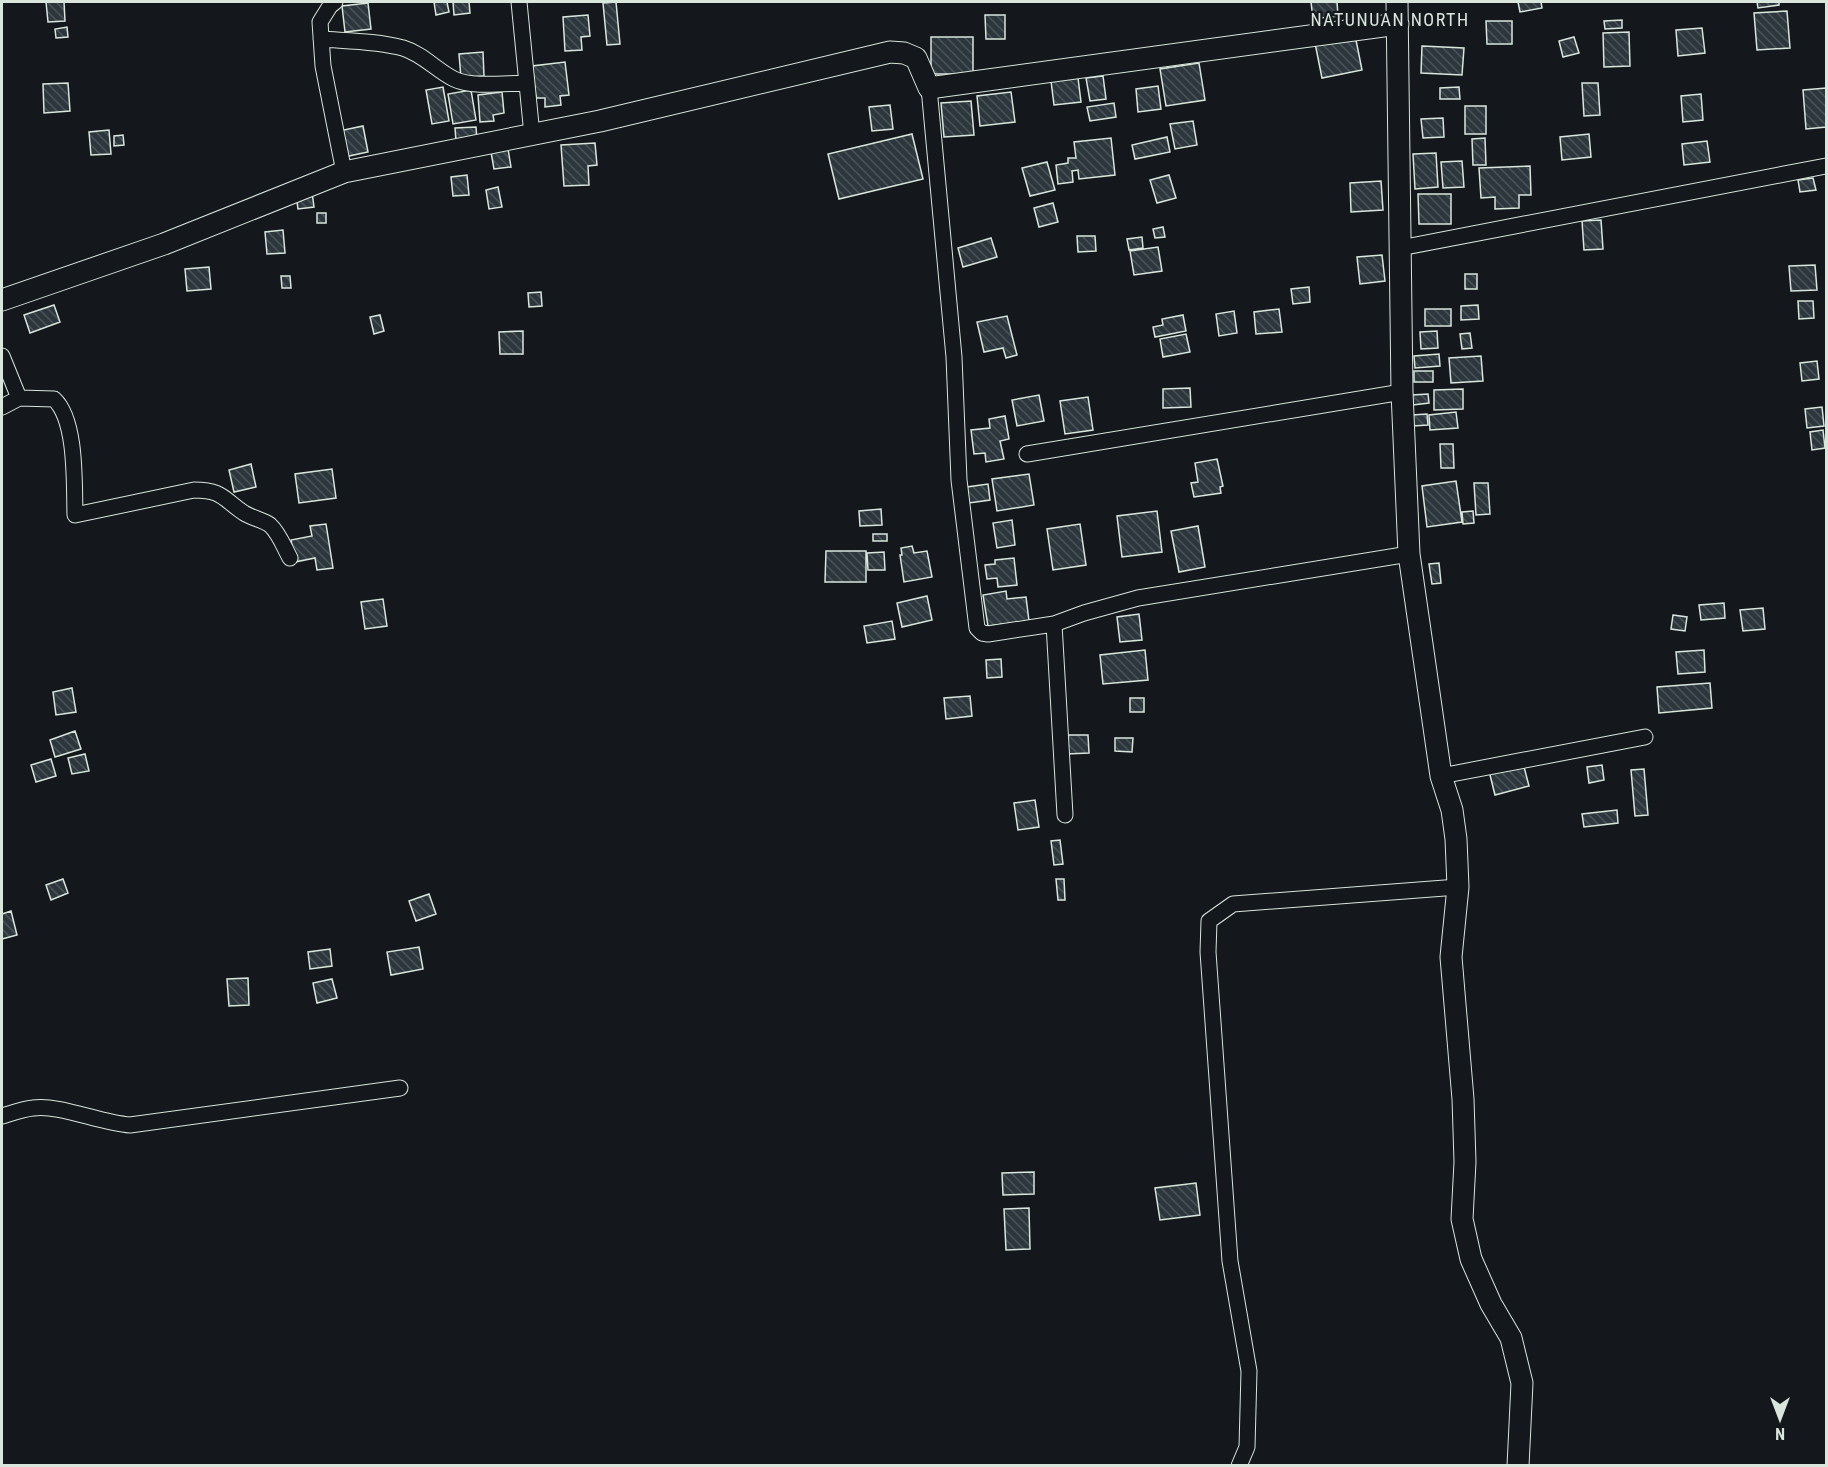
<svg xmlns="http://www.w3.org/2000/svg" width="1828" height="1467" font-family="'Roboto Condensed',sans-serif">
	<defs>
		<pattern id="building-back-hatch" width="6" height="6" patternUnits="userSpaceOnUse" patternTransform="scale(1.5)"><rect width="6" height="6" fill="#2c363c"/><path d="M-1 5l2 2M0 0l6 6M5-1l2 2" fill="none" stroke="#4a5358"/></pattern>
	</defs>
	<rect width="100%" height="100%" fill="#14181c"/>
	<path fill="url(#building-back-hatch)" stroke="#d8e6dc" stroke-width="1.5" d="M46 2H64L65 21 48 22Z
		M434 2H447L449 12 436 15Z
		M453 2H469L470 13 454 15Z
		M616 2 620 44 607 45 603 3Z
		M1311 2H1337L1338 16 1313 19Z
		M1518 2H1541L1542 8 1520 12Z
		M1757 2H1779V5L1758 8Z
		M368 3 371 29 345 32 342 6Z
		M1787 11 1790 48 1757 50 1754 13Z
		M588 15 590 36 581 37 582 50 565 51 563 17Z
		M985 15H1005V39H986Z
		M1622 20V28L1605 29 1604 21Z
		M1486 21H1512V44H1487Z
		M67 27 68 37 56 38 55 29Z
		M1702 28 1705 53 1678 56 1676 30Z
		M1629 32 1630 66 1604 67 1603 33Z
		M1355 35 1362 70 1322 78 1315 43Z
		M931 37H973V74H931Z
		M1574 37 1579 53 1563 57 1559 41Z
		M1422 46 1464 48 1462 75 1421 73Z
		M483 52 484 76 461 78 459 54Z
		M565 62 569 95 560 96 561 105 545 107V98H536L532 66Z
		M1199 63 1205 100 1166 106 1160 69Z
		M1103 76 1106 99 1090 101 1086 78Z
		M1078 78 1081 102 1054 105 1051 81Z
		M68 83 70 111 44 113 43 84Z
		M1582 83H1598L1600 115 1584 116Z
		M1158 86 1161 109 1138 112 1136 89Z
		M443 87 449 121 432 124 426 90Z
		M1459 87 1460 99H1440V88Z
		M1826 88V127L1806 129 1803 90Z
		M471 90 476 120 453 124 448 94Z
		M502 92 504 113 493 115 494 121 480 122 478 95Z
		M1011 92 1015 122 980 126 977 96Z
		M1701 94 1703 120 1683 122 1681 96Z
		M971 101 974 135 944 137 941 103Z
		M1114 103 1116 117 1090 121 1087 107Z
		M890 105 893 129 872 131 869 107Z
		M1465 106H1486V134H1465Z
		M1443 118 1444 137 1423 138 1421 119Z
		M1193 121 1197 145 1175 149 1170 124Z
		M363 126 368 152 344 157 339 131Z
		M476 127 477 140 456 141 455 128Z
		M109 130 111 154 91 155 89 132Z
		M912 134 923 179 839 199 828 154Z
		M1589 134 1591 157 1562 160 1560 137Z
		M123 135 124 145 114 146V136Z
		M1167 137 1170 152 1135 159 1132 145Z
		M1111 138 1115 175 1079 179 1078 170 1072 171 1073 182 1058 184 1056 165 1068 163V158H1076L1074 142Z
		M1485 138 1486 165H1473L1472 139Z
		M1707 141 1710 162 1684 165 1682 144Z
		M595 143 597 165 588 166 589 185 564 186 561 145Z
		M508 149 511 167 494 169 491 152Z
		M1436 153 1438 187 1415 189 1413 154Z
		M1462 161 1464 187 1443 188 1441 162Z
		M1047 162 1055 190 1030 196 1022 168Z
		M1530 166 1531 195H1519V208L1495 209V197L1481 198 1479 168Z
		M467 175 469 195 453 196 451 177Z
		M1169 175 1176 198 1157 203 1150 180Z
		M1813 178 1816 190 1800 192 1798 180Z
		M1381 181 1383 210 1351 212 1350 183Z
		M498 187 502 207 489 209 486 190Z
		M312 192 314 207 298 209 296 194Z
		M1418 194H1451V224H1419Z
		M1053 203 1058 222 1039 227 1034 208Z
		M317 213H326V223H317Z
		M1601 220 1603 249 1584 250 1582 221Z
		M1163 227 1165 237 1155 238 1153 229Z
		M283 230 285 253 267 254 265 232Z
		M1077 236H1095L1096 251 1078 252Z
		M1142 237 1143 248 1129 250 1127 239Z
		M991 238 997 257 963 267 958 248Z
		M1158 247 1162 271 1134 275 1130 251Z
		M1382 255 1385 281 1360 284 1357 257Z
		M1815 265 1817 290 1791 291 1789 266Z
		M209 267 211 289 187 291 185 269Z
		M1465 274H1477V289H1465Z
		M281 276H290L291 288H282Z
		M1309 287 1310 302 1293 304 1291 289Z
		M541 292 542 306 529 307 528 293Z
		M1798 301H1813L1814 318 1799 319Z
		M54 305 60 322 30 333 24 315Z
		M1478 305 1479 319 1461 320V306Z
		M1279 309 1282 332 1256 334 1254 312Z
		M1425 309H1451V326H1425Z
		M1234 311 1237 333 1219 336 1216 314Z
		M380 315 384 331 374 334 370 317Z
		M1183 315 1186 331 1155 337 1153 327 1163 325 1162 319Z
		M1007 316 1017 355 1006 358 1003 348 984 352 977 322Z
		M523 331V354H500L499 332Z
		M1437 331 1438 348 1421 349 1420 332Z
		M1470 333 1472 348 1462 349 1460 334Z
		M1186 334 1190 352 1163 357 1160 339Z
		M1439 354 1440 366 1415 368 1414 356Z
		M1481 356 1483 381 1451 383 1449 358Z
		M1817 361 1819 379 1802 381 1800 363Z
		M1414 371H1433V382H1414Z
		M1190 388 1191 407 1163 408V389Z
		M1463 389V409L1434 410V390Z
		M1428 394 1429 403 1413 405 1412 395Z
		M1039 395 1044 421 1017 426 1012 400Z
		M1088 397 1093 430 1065 434 1060 401Z
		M1822 407 1824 426 1807 428 1805 409Z
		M1456 412 1458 428 1430 430 1429 415Z
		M1427 414 1428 425 1413 426 1412 415Z
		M1005 416 1009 439 1000 441 1004 459 986 462 985 453 974 454 971 430 990 428 989 419Z
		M1823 430 1825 448 1812 450 1810 432Z
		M1440 444H1453L1454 468H1441Z
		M1217 459 1223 486 1220 487 1221 493 1194 497 1191 483 1198 482 1195 463Z
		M251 464 256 487 234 492 229 470Z
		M332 469 336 498 299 503 295 474Z
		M1029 474 1034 505 997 511 992 479Z
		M1456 481 1462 522 1427 527 1422 486Z
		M1474 483H1488L1490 514 1476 515Z
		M988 484 990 500 969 503 967 487Z
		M881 509 882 525 860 526 859 511Z
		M1157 511 1162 552 1122 557 1117 516Z
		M1473 511 1474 523 1463 524 1462 512Z
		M1012 520 1015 545 997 548 993 523Z
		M326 524 333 568 317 570 315 558 295 562 291 540 312 536 310 526Z
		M1080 524 1086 565 1053 570 1047 529Z
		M1198 526 1205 567 1179 572 1171 531Z
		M873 534H887V541H873Z
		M912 546 914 553 927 551 932 577 904 582 900 555H902L901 548Z
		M826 551H866V582H825Z
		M884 552 885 570H868L867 553Z
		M1014 558 1017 585 998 587 997 578 987 579 985 565 995 564V560Z
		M1439 563 1441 583 1432 584 1429 564Z
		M1006 591 1007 599 1026 597 1029 621 988 626 983 595Z
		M927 596 932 620 902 627 897 603Z
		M383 599 387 626 365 629 361 602Z
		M1724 603 1725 618 1701 620 1699 605Z
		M1763 608 1765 629 1743 631 1740 610Z
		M1139 614 1142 640 1120 642 1117 617Z
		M1673 615 1687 617 1685 631 1671 629Z
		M892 621 895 639 867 643 864 626Z
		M1145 650 1148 680 1103 684 1100 655Z
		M1704 650 1705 672 1678 674 1676 652Z
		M1001 659 1002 677 987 678 986 660Z
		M1710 683 1712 708 1659 713 1657 687Z
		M72 688 76 712 56 715 53 692Z
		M970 696 972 716 946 719 944 698Z
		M1130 698H1144V712H1130Z
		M75 731 81 749 55 757 50 740Z
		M1066 735H1088L1089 753 1066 754Z
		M1115 738H1133L1132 752 1115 751Z
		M85 754 89 771 72 774 68 758Z
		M51 759 56 776 36 782 31 765Z
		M1523 763 1529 786 1495 795 1489 771Z
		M1602 765 1604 780 1589 783 1587 767Z
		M1644 769 1648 815 1635 816 1631 770Z
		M1035 800 1039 827 1018 830 1014 803Z
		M1617 810 1618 823 1584 827 1582 814Z
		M1060 840 1063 864 1054 865 1051 841Z
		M63 879 68 893 51 900 46 885Z
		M1056 879H1064L1065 900H1058Z
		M429 894 436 914 416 921 409 901Z
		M11 911 17 935 2 939V914Z
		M419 947 423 969 391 975 387 952Z
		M330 949 332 966 310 969 308 952Z
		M248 978 249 1005 229 1006 227 979Z
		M332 979 337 998 317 1003 313 983Z
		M1034 1172V1194L1003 1195 1002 1173Z
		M1196 1183 1200 1215 1160 1220 1155 1188Z
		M1029 1208 1030 1249 1006 1250 1004 1209Z"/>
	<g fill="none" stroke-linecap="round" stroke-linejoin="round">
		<defs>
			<path id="street" d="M335 2 330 6 320 22 323 66 344 172
				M519 2 532 135
				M321 39C348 41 377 41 403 48 423 54 436 70 454 79 472 88 506 83 527 83
				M929 88 954 357 959 480 977 628 982 633 988 634 1054 624 1065 815
				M1400 248 1826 166
				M2 356 19 398 2 407
				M19 398 54 399C77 420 74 484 75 515L194 490C223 490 223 499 244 513 252 518 263 520 270 525 279 533 284 547 290 558
				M1027 454 1402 392
				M1054 624 1084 613 1138 598 1409 554
				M1441 776 1645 737
				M2 1116C12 1113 23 1109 33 1108 59 1104 100 1123 130 1125L400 1088
				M1239 1466 1247 1447 1249 1371 1230 1261 1208 952 1209 921 1233 904 1458 887"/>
			<path id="secondary" d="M1397 2 1402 392 1409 554 1441 776 1452 810 1456 839 1458 887 1451 957 1463 1099 1465 1162 1462 1219 1471 1259 1491 1304 1511 1338 1522 1383 1518 1466
				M2 300 164 244 344 172 600 121 890 52 904 53 916 58 929 88 1398 24"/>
		</defs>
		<use href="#street" stroke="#d8e6dc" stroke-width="17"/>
		<use href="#secondary" stroke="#d8e6dc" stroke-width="23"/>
		<use href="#street" stroke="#14181c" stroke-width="15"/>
		<use href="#secondary" stroke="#14181c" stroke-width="21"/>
	</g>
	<g text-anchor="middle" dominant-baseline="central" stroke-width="4.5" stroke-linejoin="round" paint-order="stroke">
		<g font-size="18" letter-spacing="1.5" fill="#d8e6dc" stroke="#14181c">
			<text x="1390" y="19">NATUNUAN NORTH</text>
		</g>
	</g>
	<rect width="1828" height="1467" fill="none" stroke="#d8e6dc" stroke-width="6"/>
	<g transform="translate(1780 1419) rotate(180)" stroke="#14181c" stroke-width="4.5" paint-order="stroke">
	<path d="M0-4.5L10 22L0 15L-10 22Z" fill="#d8e6dc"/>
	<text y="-9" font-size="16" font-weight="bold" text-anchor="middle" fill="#d8e6dc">N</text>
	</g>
</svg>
